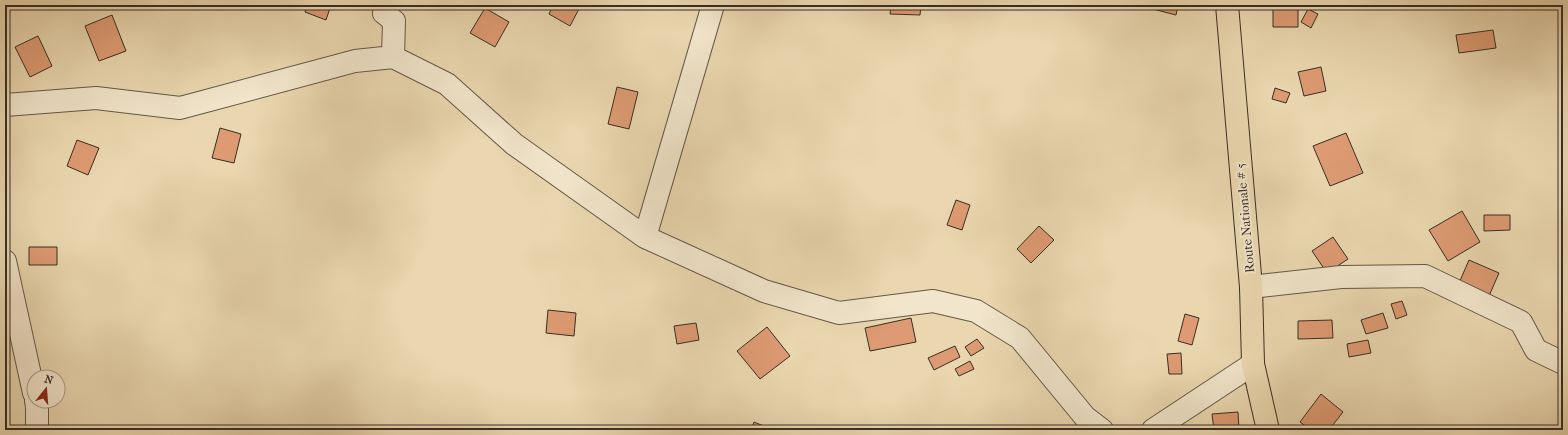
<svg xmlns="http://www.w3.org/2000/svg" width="1568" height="435" font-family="'IM FELL French Canon',serif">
	<rect width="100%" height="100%" fill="#ead7af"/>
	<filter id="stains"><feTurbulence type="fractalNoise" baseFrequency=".005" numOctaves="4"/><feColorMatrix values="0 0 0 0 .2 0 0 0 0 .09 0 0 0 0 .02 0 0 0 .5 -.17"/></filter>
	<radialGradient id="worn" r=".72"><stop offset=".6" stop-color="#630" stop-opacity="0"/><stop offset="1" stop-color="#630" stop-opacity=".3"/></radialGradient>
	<path fill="#de9b73" stroke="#372e25" d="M307 5H331L326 20 305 12Z
		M553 5H581L570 26 549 14Z
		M891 5H921L920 15 890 14Z
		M1145 5H1178L1176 15 1145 7Z
		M1273 5H1298V27H1273Z
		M485 8 509 22 495 47 470 33Z
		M1308 9 1318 14 1311 28 1301 22Z
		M112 15 126 51 99 61 85 26Z
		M1493 30 1496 48 1459 53 1456 35Z
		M38 36 52 66 30 77 15 47Z
		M1321 67 1326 91 1304 96 1298 72Z
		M617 87 638 92 629 129 608 124Z
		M1275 88 1290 93 1286 103 1272 99Z
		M220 128 241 134 234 163 212 158Z
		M1346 133 1363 173 1330 186 1313 146Z
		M77 140 99 148 88 175 67 166Z
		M956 200 970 205 962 230 947 225Z
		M1462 211 1480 242 1448 261 1429 230Z
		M1484 215H1510V230L1484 231Z
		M1039 226 1054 240 1031 263 1017 249Z
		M1333 237 1348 259 1327 273 1312 251Z
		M29 247H57V265H29Z
		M1469 260 1499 273 1489 296 1459 283Z
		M1402 301 1407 315 1396 319 1391 304Z
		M548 310 576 313 574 336 546 333Z
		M1383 313 1388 328 1366 334 1361 320Z
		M1185 314 1199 318 1192 345 1178 341Z
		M911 318 916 342 870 351 865 328Z
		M1332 320 1333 338 1298 339V321Z
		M696 323 699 340 677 344 674 326Z
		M767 327 790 356 760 379 737 351Z
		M977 339 984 348 971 356 965 347Z
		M1368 340 1371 353 1349 357 1347 344Z
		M955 346 960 357 934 370 928 358Z
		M1181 353 1182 374H1169L1167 354Z
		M970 361 974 369 959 376 955 369Z
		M1321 394 1343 412 1329 430H1311L1300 422Z
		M1238 412 1239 430H1214L1212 414Z
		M754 422 766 427 765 430H751Z"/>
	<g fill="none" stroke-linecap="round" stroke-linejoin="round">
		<defs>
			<path id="minor" d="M386 5 384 13 394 21 393 57
				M5 105 96 98 180 108 355 61 393 57 447 84 514 144 645 237 764 291 839 313 933 301 976 311 1020 338 1085 417 1102 430
				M645 237 713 5
				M5 261 34 393
				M1251 287 1341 277 1425 276 1521 322 1536 350 1563 363
				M36 401 37 407V430
				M1153 430 1253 364"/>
			<path id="major" d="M1227 5 1251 287 1253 364 1268 430"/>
		</defs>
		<use href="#minor" stroke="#645848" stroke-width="24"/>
		<use href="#major" stroke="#372e25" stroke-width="24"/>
		<use href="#minor" stroke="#f1e5cb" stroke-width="22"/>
		<use href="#major" stroke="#ead7af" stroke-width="22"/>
	</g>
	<g text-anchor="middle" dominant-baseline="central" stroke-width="4" stroke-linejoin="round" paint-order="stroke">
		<g font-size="13" fill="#372e25" stroke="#f1e5cb">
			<text transform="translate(1245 218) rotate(-95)">Route Nationale # 5</text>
		</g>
	</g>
	<rect width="1568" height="435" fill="none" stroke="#ead7af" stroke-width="20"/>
	<rect x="6" y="6" width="1556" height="423" fill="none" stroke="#372e25" stroke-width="2"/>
	<rect x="10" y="10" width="1548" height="415" fill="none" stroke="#372e25"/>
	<g transform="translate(46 389) rotate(17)"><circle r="19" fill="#f1e5cb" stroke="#a79c89"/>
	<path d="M0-3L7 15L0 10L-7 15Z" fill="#8f2418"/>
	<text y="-6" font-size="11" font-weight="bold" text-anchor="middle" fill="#372e25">N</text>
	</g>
	<rect width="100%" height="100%" filter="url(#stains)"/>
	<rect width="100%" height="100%" fill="url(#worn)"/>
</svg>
